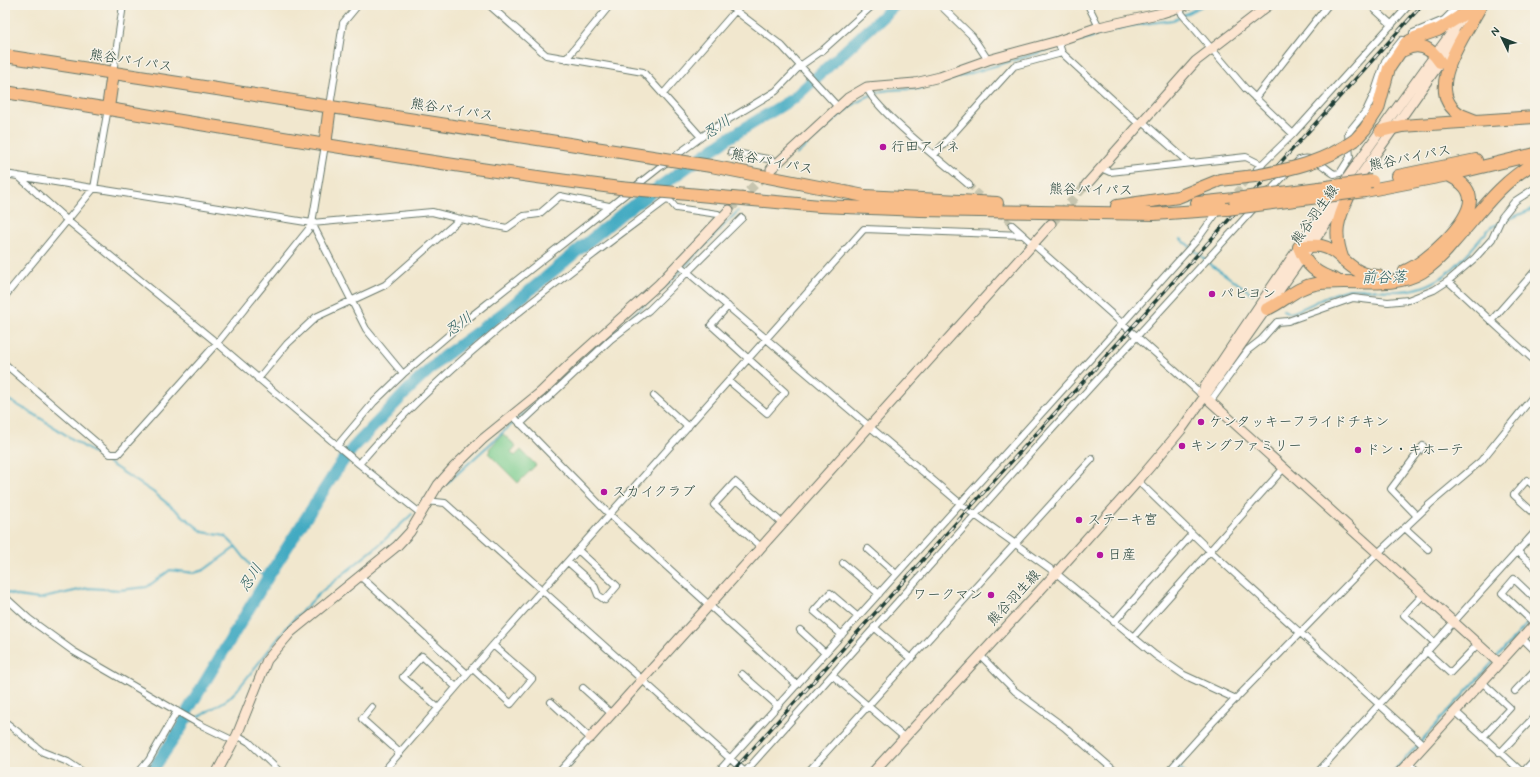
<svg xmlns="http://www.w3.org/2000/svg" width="1540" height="777" font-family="Mynerve,'Klee One',sans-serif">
	<rect width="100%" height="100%" fill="#f7f3e8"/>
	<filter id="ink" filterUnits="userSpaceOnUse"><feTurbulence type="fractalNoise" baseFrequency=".025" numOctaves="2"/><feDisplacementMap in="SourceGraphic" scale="8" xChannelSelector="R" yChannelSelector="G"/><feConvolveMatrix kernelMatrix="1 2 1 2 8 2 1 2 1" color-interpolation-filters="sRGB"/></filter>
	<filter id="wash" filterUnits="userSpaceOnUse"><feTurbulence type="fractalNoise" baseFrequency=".012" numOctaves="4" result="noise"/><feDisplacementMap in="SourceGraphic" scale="16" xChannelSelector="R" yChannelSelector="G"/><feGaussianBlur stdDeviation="0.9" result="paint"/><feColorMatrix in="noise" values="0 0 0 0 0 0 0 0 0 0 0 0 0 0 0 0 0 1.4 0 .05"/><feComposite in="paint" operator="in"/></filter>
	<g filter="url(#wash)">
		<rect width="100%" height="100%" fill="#f1e7ce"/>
		<path fill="#7bcd8f" stroke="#4d8562" d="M503 434 516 446 511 452 515 456 521 450 536 465 518 483 488 453 490 451 489 449Z"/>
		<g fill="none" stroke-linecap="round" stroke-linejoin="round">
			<path stroke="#43aac2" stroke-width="2" d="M796 155C821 134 851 98 883 91 894 89 907 89 918 89L1128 26 1173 20 1204 5
				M1502 222 1535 208
				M1181 239 1214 267 1253 294
				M1283 310 1290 313C1308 308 1333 291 1350 289 1366 288 1383 292 1399 291 1445 289 1463 257 1491 227L1498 224
				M546 393 668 284 738 211
				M5 398 37 416 153 492 203 532 225 536 236 547 254 570 268 577
				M446 484 543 396
				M5 592 18 596 39 599 88 588 120 590 147 587 170 570 194 573 204 570 236 547
				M1497 657 1535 615
				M182 727 228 699 238 689 292 621 321 592 379 545 412 514
				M1175 772 1179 767 1184 772
				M1393 772 1493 662"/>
			<path stroke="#43aac2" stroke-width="12" d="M151 772 182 727 188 710 268 577 338 468 352 449 409 389 443 357 503 313 624 212 727 139 794 98 895 5"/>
		</g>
	</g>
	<g filter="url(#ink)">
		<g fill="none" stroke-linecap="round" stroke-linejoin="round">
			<path stroke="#c7c5af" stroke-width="6" stroke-dasharray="6 3" stroke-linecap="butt" d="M969 185 986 201
				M1230 199 1249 178
				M999 213 1012 225"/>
			<path stroke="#c7c5af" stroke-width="9" stroke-dasharray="9 4.5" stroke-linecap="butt" d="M729 210 767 173
				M1051 224 1086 185"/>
			<defs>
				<path id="street" d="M489 5 546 55 643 72 701 137
					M728 5 782 46 838 107
					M940 5 972 36 988 60
					M1088 5 1099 27
					M1370 5 1392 25
					M1180 9 1182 14 1245 88 1293 134
					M1413 33 1444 20 1459 5
					M1062 53 1140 125
					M566 59 610 5
					M113 73 123 5
					M867 87C872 108 949 167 969 185
					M663 94 736 10
					M1255 98 1328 5
					M330 106 343 23 358 5
					M1143 122 1189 163
					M731 152 773 160 776 164
					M934 155 1014 66 1062 53 1058 41
					M1101 168 1110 172 1246 157 1262 165
					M1257 169 1293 134 1409 5
					M5 174 312 223 432 212 460 219 507 228 524 216 539 214 560 196 609 206
					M18 176 68 221 217 343 359 464
					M1268 193 1299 160C1313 154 1322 166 1334 174L1340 173 1350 157 1348 133 1366 111 1374 94 1385 61 1402 40
					M312 223 366 329 403 374
					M1012 225 1200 393
					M678 264 968 510 1056 573 1155 655 1184 675 1236 699
					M1535 271 1491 321 1535 361
					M1448 281 1491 321
					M5 296 94 188 108 108
					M728 306 711 325 785 392 767 413 729 381
					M5 364 110 454H118L217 343 308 230 312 223 325 145
					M258 379 287 344 316 317 385 285 460 219
					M654 396 688 427
					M1210 402 1248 350 1261 340 1277 322 1288 321 1353 298 1388 302 1408 300 1434 290 1448 281 1475 258 1492 239 1502 217 1515 201 1535 188
					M513 416 610 515 797 685
					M520 424 611 339 649 310 742 218
					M337 446 374 402 403 374 465 321 660 167 711 130 776 91 800 66 823 50 873 5
					M1138 481 1209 550 1425 746
					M1535 487 1527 480 1514 495 1535 514
					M426 501 445 503 745 772
					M420 513 359 464C446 361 558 281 666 200L670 201 676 208 718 214 721 218
					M1417 516 1391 489 1423 446
					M1405 528 1428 549
					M761 547 714 505 735 482 782 523
					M868 549 896 574
					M1517 551 1535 567
					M568 562 594 585 598 595 605 600 617 586 578 550
					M843 563 879 594
					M360 576 467 674
					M1423 595 1404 615 1434 642
					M5 597 29 619 73 651 199 724 234 741
					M1535 599 1514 579 1502 593 1535 624
					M1114 622 1192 534
					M874 627 910 658
					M800 630 825 653
					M842 635 814 611 830 593 858 617
					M1133 637 1283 469
					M1522 638 1535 651
					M1426 651 1450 673 1478 644
					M980 655 1015 691 1064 727 1116 772
					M472 668 511 704 532 679 493 645
					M742 674 778 706
					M832 675 1044 438 1255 207
					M1482 682 1510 708 1483 737
					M583 688 612 714
					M1515 691 1535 670
					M551 702 590 738 559 772
					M372 707 362 719 400 753
					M438 708 403 677 422 656 456 687
					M1456 712 1522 772
					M8 724 43 752 68 762 83 772
					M237 735 249 742 280 772
					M1500 753 1535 716
					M1409 763 1418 772
					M139 772 149 760 177 711
					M383 772 493 645 864 229 1023 235
					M718 772 1122 324 1197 240 1215 215
					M745 772 832 675 904 737
					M808 772 1092 459
					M1168 772 1213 722 1377 554 1430 504 1481 461 1535 394
					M1318 772 1535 532
					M1523 772 1535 759"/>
				<path id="secondary" d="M771 169 848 98 867 87 915 83 940 77 988 60 1058 41 1099 27 1162 13 1187 5
					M1086 185 1196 61 1269 5
					M1353 186 1459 36
					M1204 388C1290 258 1379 130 1472 5
					M1201 393 1499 663
					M590 738 1051 224
					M217 772 237 735 267 660 291 632 397 546 410 532 438 485 454 467 483 439 541 392 573 361 659 284 729 210
					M873 772 1056 573 1138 481 1181 430 1342 201
					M1400 772 1535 624"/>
				<path id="highway" d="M1404 50C1419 41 1431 48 1440 62
					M5 56 659 158
					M5 92C210 125 414 162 620 188
					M108 108 113 73
					M1476 121C1471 119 1466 117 1461 115 1420 91 1468 32 1481 5
					M1381 131 1402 126 1535 117
					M1355 140 1365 129 1378 109 1389 68 1406 43 1415 38 1438 30 1467 12
					M325 145 330 106
					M711 166 865 196 997 203
					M1398 176 1476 160
					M1365 191 1448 175 1535 154
					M677 193 820 206 921 210 1154 214 1227 209
					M1197 203 1235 199
					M1117 206 1178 197 1220 180 1255 176
					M1343 260C1331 228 1340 216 1353 186
					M1405 271C1426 263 1471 222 1470 199 1469 186 1458 180 1448 175
					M1336 280C1317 274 1306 266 1299 247 1306 246 1314 245 1321 246 1342 250 1348 275 1378 276
					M1267 309C1284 302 1296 287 1315 284 1350 277 1390 291 1422 272 1434 265 1444 254 1453 243 1479 214 1500 182 1535 163"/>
			</defs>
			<use href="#street" stroke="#68786a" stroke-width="8"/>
			<use href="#secondary" stroke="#68786a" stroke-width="11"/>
			<use href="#highway" stroke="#68786a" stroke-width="14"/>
			<use href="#street" stroke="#fff" stroke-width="6"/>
			<use href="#secondary" stroke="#fce5d0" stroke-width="9"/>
			<use href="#highway" stroke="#f8bd89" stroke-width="12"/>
			<defs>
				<path id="rail" d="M732 772 1422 5"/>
			</defs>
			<use href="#rail" stroke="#1f3d34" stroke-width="3.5"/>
			<use href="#rail" stroke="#f7f3e8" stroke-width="2" stroke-dasharray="6" stroke-linecap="butt"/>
			<defs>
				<path id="highway-bridge" d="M659 158 711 166
					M1255 176C1292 169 1324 162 1355 140
					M620 188 677 193
					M1235 199 1372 181
					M1227 209 1365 191"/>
			</defs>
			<use href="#highway-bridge" stroke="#68786a" stroke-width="14" stroke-linecap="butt"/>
			<use href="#highway-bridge" stroke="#f8bd89" stroke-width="12"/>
		</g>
	</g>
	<g fill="#b5179e" stroke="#f7f3e8" stroke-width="1.5">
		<circle cx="883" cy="147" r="4"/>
		<circle cx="1212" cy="294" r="4"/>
		<circle cx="1201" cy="422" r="4"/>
		<circle cx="1182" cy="446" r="4"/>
		<circle cx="1358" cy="450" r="4"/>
		<circle cx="604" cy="492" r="4"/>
		<circle cx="1079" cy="520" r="4"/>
		<circle cx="1100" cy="555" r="4"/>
		<circle cx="991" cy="595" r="4"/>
	</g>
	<g text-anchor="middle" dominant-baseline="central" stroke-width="3" stroke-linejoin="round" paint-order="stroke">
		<g font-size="14" fill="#1f3d34" stroke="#f7f3e8">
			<text transform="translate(131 61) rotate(9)">熊谷バイパス</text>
			<text transform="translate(452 110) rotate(9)">熊谷バイパス</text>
			<text transform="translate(1410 158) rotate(-11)">熊谷バイパス</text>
			<text transform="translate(772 162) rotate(11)">熊谷バイパス</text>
			<text transform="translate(1091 190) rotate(1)">熊谷バイパス</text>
			<text transform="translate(1315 215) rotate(-54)">熊谷羽生線</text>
			<text transform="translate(1014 598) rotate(-47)">熊谷羽生線</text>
		</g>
		<g font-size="14" fill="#1f3d34" stroke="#f7f3e8" text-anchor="start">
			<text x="891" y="147">行田アイネ</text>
			<text x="1220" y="294">パピヨン</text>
			<text x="1209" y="422">ケンタッキーフライドチキン</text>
			<text x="1190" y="446">キングファミリー</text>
			<text x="1366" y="450">ドン・キホーテ</text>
			<text x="612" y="492">スカイクラブ</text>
			<text x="1087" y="520">ステーキ宮</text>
			<text x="1108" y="555">日産</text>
			<text x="983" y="595" text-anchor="end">ワークマン</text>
		</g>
		<g font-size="15" font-style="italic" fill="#2a5e5f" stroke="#f7f3e8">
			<text transform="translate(717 128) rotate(-34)">忍川</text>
			<text transform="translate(1384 278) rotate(-1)">前谷落</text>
			<text transform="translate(459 325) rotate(-36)">忍川</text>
			<text transform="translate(251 578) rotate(-58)">忍川</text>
		</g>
	</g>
	<rect width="1540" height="777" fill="none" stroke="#f7f3e8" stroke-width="20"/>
	<g transform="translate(1502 38) rotate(313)" stroke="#f7f3e8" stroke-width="3" paint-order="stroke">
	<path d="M0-3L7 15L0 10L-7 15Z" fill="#1f3d34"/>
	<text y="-6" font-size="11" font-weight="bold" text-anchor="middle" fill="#1f3d34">N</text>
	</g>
</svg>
